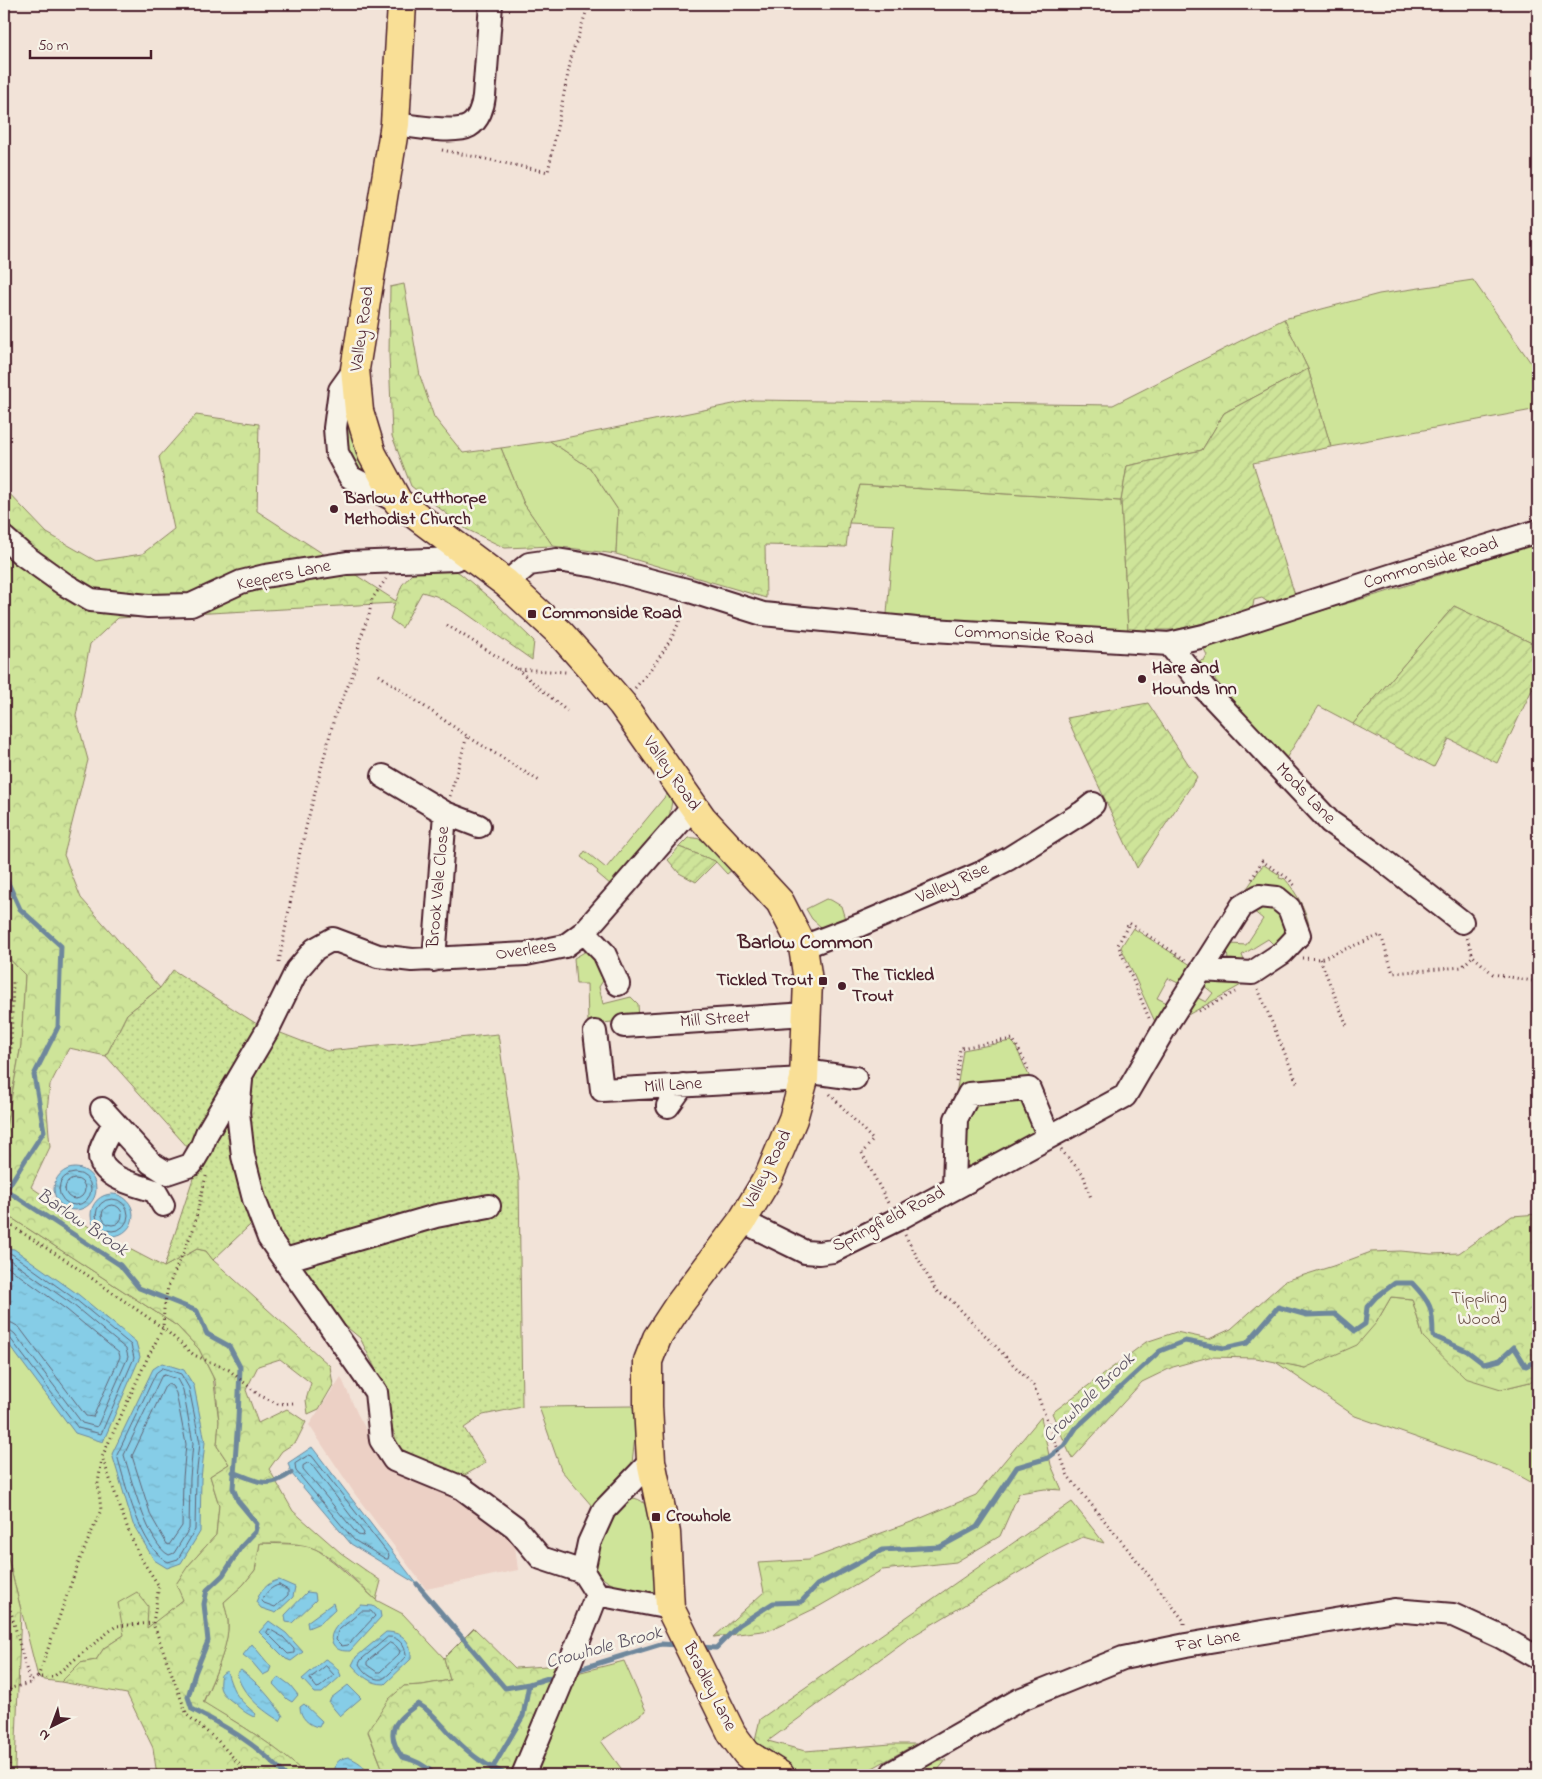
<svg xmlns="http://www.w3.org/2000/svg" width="1542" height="1779" font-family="'Indie Flower',sans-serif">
	<defs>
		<pattern id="forest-crowns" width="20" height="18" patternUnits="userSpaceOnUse" patternTransform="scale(1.25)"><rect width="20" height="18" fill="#cee499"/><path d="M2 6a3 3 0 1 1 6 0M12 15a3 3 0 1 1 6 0" fill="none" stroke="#b2c384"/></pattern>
		<pattern id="park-dots" width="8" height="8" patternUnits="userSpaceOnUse" patternTransform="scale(1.25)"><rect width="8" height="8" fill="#cee499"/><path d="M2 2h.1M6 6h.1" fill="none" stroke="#b2c384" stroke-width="1.8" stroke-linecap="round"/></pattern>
		<pattern id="garden-furrows" width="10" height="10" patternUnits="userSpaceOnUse" patternTransform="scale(1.25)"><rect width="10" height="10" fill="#cee499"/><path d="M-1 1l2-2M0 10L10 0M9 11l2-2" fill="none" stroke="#b2c384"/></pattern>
		<pattern id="water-ripples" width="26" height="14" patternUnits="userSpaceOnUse" patternTransform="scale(1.25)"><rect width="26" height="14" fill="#86cde7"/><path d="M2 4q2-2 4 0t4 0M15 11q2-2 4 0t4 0" fill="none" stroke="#75b0c6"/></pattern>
	</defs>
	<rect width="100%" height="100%" fill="#f2e3d8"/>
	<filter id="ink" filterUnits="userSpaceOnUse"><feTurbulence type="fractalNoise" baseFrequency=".02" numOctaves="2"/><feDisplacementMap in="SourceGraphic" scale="10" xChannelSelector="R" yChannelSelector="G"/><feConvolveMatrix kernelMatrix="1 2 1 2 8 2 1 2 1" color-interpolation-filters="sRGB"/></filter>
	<g filter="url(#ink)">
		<path fill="#ecd0c5" d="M341 1377 357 1413 382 1459 432 1479 514 1538 518 1570 426 1589 355 1494 309 1425Z"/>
		<path fill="#cee499" stroke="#8c8262" d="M1473 280 1538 373V409L1331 447 1308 369 1284 319 1379 294Z
			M348 397 370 481C341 450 342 437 348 397Z
			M550 441 590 468 618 510 616 554 553 546 524 504 501 448Z
			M860 485 1121 501 1128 630 944 619 887 614 894 525 849 523Z
			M1538 543V646L1454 606 1353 724 1319 706 1285 760 1199 661 1204 660 1207 655 1202 645 1383 593Z
			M668 793 670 794 672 801 669 818 625 873 620 874 611 885 597 873 598 871 581 857 585 851 606 868Z
			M688 838C707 835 721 857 733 869L727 874 715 861 679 847Z
			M1264 865 1280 875 1279 878 1283 879 1284 878C1296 891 1313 920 1309 938 1307 946 1300 952 1294 956L1302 924 1244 893 1262 866Z
			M826 899 831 900 841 906 845 919 821 927 812 919 806 909Z
			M1256 906 1276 908 1289 927 1278 949 1268 939 1242 955 1246 966 1228 961 1227 949 1231 944 1246 945 1263 919 1252 910Z
			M1133 928 1194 967 1180 984 1168 978 1157 998 1169 1004 1156 1024 1121 947Z
			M590 949 606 976 599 987 603 1004 631 997 638 1004 639 1019 603 1023H588L587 984H576L574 958Z
			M4 953 25 975 21 1045 4 1138Z
			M1207 981 1243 984 1186 1016 1196 997 1206 1002 1213 993 1203 985Z
			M1011 1041 1015 1045 1030 1078 1029 1081 1014 1079 976 1085 956 1095 963 1050Z
			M1018 1093 1037 1127 1034 1135 975 1168 964 1164 967 1112 973 1101Z
			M4 1213 177 1326 199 1349 213 1377 219 1421 217 1446 229 1464 210 1476 219 1505 216 1535 188 1566 183 1600 147 1629 124 1635 104 1648 96 1660 80 1663 61 1682 45 1680 38 1677 4 1542Z
			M1391 1297 1412 1299 1423 1337 1501 1389 1538 1380V1486L1509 1470 1355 1416 1274 1361 1305 1368 1376 1323Z
			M632 1406 635 1410 636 1428 632 1463 626 1474 592 1506 561 1470 539 1407Z
			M631 1498C642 1498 648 1506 651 1516L657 1591 653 1593C631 1590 596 1588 594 1559 602 1540 610 1507 631 1498Z
			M260 1543 292 1544 315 1548 335 1563 376 1600 403 1614 444 1658 450 1680 422 1685 404 1686 368 1732 385 1775H306C275 1745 240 1724 203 1703 212 1682 230 1644 228 1621 227 1615 225 1609 224 1602L243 1585 255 1570Z
			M624 1661 646 1711 601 1741 626 1775H541L531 1772 577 1673Z"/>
		<path fill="url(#forest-crowns)" stroke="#8c8262" d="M404 284 420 376 434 417 463 453 501 448 524 504 553 546 505 548 466 529 411 486 392 436 389 354 390 287Z
			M1284 319 1308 369 1224 413 1202 450 1127 466 1121 501 860 485 849 523 846 547 765 545 766 598 616 554 618 510 590 468 550 441 753 400 1113 405Z
			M196 415 259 424 257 511 396 601 402 585 418 567 453 569 461 574 492 600 534 641 532 660 463 611 436 596 422 592 402 628 390 619 395 603 118 618 90 644 76 716 88 760 64 855 81 898 160 988 127 1014 106 1056 69 1048 50 1085 47 1110 50 1147 31 1187 95 1231 164 1267 197 1249 206 1251 213 1260 330 1366 333 1385 319 1409 308 1414 306 1400 311 1383 280 1359 258 1366 246 1390 258 1423 287 1409 306 1422 296 1442 282 1451 269 1469 293 1511 341 1553 381 1581 376 1600C361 1586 333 1556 315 1549 301 1542 276 1543 260 1543L255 1570 243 1585 224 1602C225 1609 228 1616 228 1622 230 1645 212 1681 203 1702 240 1725 275 1744 306 1775H157L153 1748 127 1694 61 1682 80 1663 96 1660 104 1648 124 1635 118 1603 137 1592 148 1606 147 1628 183 1600 176 1584 188 1566 216 1535 219 1505 210 1476 229 1464 217 1446 219 1421 215 1381 199 1349 177 1326 4 1213V1138L21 1045 25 975 4 953V488L47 533 96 561 142 554 174 529 159 457Z
			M1538 1214V1274L1534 1285 1538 1288V1380L1501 1389 1465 1378 1423 1337 1412 1299 1391 1297 1376 1323 1357 1345 1305 1368 1256 1358 1209 1357 1173 1367 1142 1382 1072 1459 1052 1413 1146 1342 1176 1332 1209 1339 1231 1329 1285 1281 1333 1266 1371 1252 1401 1251 1431 1254 1459 1253 1512 1216Z
			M1041 1417 1051 1465 1062 1490 1045 1489 1019 1493 1000 1536 956 1562 882 1570 818 1607 770 1630 714 1637 764 1592 758 1563 808 1560 914 1521 976 1495Z
			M1072 1502 1104 1543 1083 1537 1051 1553 906 1640 768 1741 805 1751 891 1744H916L860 1775H804L772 1758 755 1740 760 1719Z
			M4 1542 21 1610 15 1767 16 1775H4Z
			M474 1628 515 1668 563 1665 514 1775H385L368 1731 389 1699 404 1686 422 1685 450 1680 444 1658Z
			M935 1760H946L934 1775H906Z"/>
		<path fill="url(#park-dots)" stroke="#8c8262" d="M173 970 263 1028 273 1030 327 1051 498 1034 519 1179 522 1407 483 1415 464 1428 486 1463 458 1479 398 1447 376 1370 360 1338 337 1319 290 1249 267 1212 265 1211 213 1260 206 1251 197 1249 164 1267 199 1160 106 1056 127 1014 160 988Z"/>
		<path fill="url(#garden-furrows)" stroke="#8c8262" d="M1308 369 1331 447 1253 463 1295 595 1269 603 1262 598 1254 600 1253 606 1251 608 1230 617 1174 630H1128L1121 501 1127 466 1202 450 1224 413Z
			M1454 606 1538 646V677L1497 763 1449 739 1434 767 1353 724Z
			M1148 703 1197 777 1137 868 1067 718Z
			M679 847 715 861 716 862 696 882 679 873 668 860Z"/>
		<path fill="url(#water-ripples)" stroke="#6e879c" d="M54 1189a21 21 0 1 1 42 0a21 21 0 1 1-42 0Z
			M91 1215a21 21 0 1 1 42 0a21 21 0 1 1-42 0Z
			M4 1248 14 1249 79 1295 136 1342 140 1357 103 1442 75 1433 4 1338Z
			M162 1363 184 1370 194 1386 205 1442 201 1479 200 1532 181 1563 167 1568 154 1560 133 1524 112 1454 153 1369Z
			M312 1447 417 1584 351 1544 291 1473 288 1463Z
			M279 1580 295 1587 293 1597 276 1613 261 1608 256 1602C260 1591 268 1582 279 1580Z
			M307 1592 315 1593 316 1600 292 1623 286 1622 285 1615Z
			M333 1603 335 1609 320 1623 308 1628 307 1622Z
			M361 1605 373 1606 380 1611 381 1617 350 1651C343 1651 337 1651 333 1644 324 1630 352 1613 361 1605Z
			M269 1621 286 1633 303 1652 291 1661 286 1659 259 1632Z
			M386 1632C403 1632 412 1642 411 1659L385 1684C370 1684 362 1676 352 1665L356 1657Z
			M252 1644 271 1667 269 1672 263 1675 252 1662 243 1655Z
			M325 1659C331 1661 339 1669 341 1676L322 1693H315L302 1679Z
			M241 1670C258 1683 271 1698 283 1716L280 1721C263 1711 241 1694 237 1673Z
			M227 1671C233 1693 238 1699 256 1714L254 1717C245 1713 242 1710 234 1703 226 1696 218 1693 220 1680 220 1675 222 1673 227 1671Z
			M279 1677 290 1685 298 1695 292 1702 287 1699 273 1684Z
			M348 1685 361 1698 340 1716 329 1703 331 1698Z
			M304 1704 322 1721 319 1727C309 1726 300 1717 300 1707Z
			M348 1757C357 1761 366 1765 366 1775H335C334 1764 337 1759 348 1757Z"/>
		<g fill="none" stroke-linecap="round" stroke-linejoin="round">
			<path stroke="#626576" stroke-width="1" d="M59 1189a16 16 0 1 1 32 0a16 16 0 1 1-32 0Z
				M65 1189a10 10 0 1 1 20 0a10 10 0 1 1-20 0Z
				M96 1215a16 16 0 1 1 32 0a16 16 0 1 1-32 0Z
				M102 1215a10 10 0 1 1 20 0a10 10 0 1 1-20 0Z
				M4 1253 12 1254 75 1299 131 1345 134 1358 101 1434 78 1428 10 1338 4 1335
				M4 1259 10 1260 72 1304 126 1349 128 1357 97 1427 82 1423 15 1334 10 1330 4 1329
				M4 1267H8L67 1310 119 1353 120 1357 93 1417 86 1416 19 1327 12 1323 4 1322
				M163 1368 181 1374 189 1388 200 1443 196 1478 195 1530 178 1559 168 1562C141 1549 125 1483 117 1455L156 1373Z
				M165 1375 177 1379 183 1390 193 1443 190 1478 189 1529 174 1553 169 1555C148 1545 131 1478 124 1455L161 1377Z
				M168 1384 172 1386 176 1393 186 1444 183 1478 182 1526 169 1545 167 1544 151 1516 132 1456 165 1386Z
				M309 1455 312 1456 389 1555 388 1559H386L354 1540 296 1471 295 1464Z
				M308 1463 311 1464 364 1533 363 1536 358 1535 303 1469V1466Z
				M279 1585 288 1590V1595L275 1607 264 1603 262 1601C264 1594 272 1586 279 1585Z
				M362 1611H371L375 1616 348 1645 342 1646 336 1640 338 1631Z
				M269 1629 283 1637 294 1649V1653L288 1654 267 1633Z
				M388 1637C398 1636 406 1646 406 1656 401 1661 388 1677 382 1679 372 1681 362 1670 359 1664L361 1660Z
				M390 1643 396 1646 400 1651 399 1654 380 1672H377L367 1665V1662Z
				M326 1666 334 1675 320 1687 317 1688 310 1679Z"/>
			<path stroke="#6e879c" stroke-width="5" d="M4 874 20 909 61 946 58 1027 34 1075 44 1131 6 1190 120 1265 139 1288 197 1311 207 1334 229 1346 240 1367 238 1420 233 1488 238 1501 257 1524 255 1532 241 1547 223 1575 207 1590 204 1604 208 1641 195 1673 188 1697 192 1709C228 1728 257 1744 285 1775
				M233 1472C258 1481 267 1490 291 1473
				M417 1584 505 1688 529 1684
				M699 1647 716 1648 739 1625 773 1603 801 1602 817 1585 882 1550 940 1547 977 1527 1017 1467 1048 1458 1064 1446 1076 1428 1160 1351 1185 1341 1224 1348 1247 1343 1278 1307 1307 1315 1335 1314 1355 1331 1365 1324 1367 1307 1376 1297 1395 1283H1412C1431 1303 1433 1308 1433 1336L1467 1351 1484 1364 1500 1360 1514 1347 1526 1366 1538 1360
				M573 1671 661 1644 678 1645
				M492 1769 523 1716 529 1684 558 1675
				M435 1775C425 1765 416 1760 402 1757 383 1731 396 1719 418 1704 433 1712 442 1726 454 1738 471 1755 486 1767 509 1775"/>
			<defs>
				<path id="minor" d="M395 124C412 126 455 134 469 126 479 120 483 106 484 96L491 4
					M355 369 340 390 335 428 337 453 350 477 398 502
					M4 538 22 554 64 584 91 600 148 606 191 605 241 582 265 576 347 563 456 559 463 549
					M506 583 529 564 557 560 596 566 690 591 763 614 916 629 1169 644 1204 636 1399 573 1538 531
					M1169 644 1205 689 1330 822 1374 853 1462 922
					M383 776 445 813 434 960
					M445 813 479 826
					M584 932 604 953 618 984
					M803 947 860 925 979 874 1008 859 1083 812 1093 804
					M624 1026 807 1014
					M595 1032 602 1090 804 1079
					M804 1071 855 1078
					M241 1080 238 1112 243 1156 254 1199 269 1238 376 1392 381 1440 394 1460 462 1488 515 1527 541 1558 583 1572
					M668 1106 683 1085
					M102 1109 151 1163 167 1173 191 1165 201 1148 207 1133 268 1029 297 970 315 949 333 939 378 956 412 960 526 954 565 946 584 932 693 807
					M114 1122C111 1130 100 1147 100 1154 99 1178 138 1185 155 1191L163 1205
					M954 1188 956 1119 969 1094 1029 1089 1049 1137
					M742 1221 805 1252 819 1253 833 1251 896 1220 1125 1096 1170 1019 1242 906 1259 896 1277 898 1289 908 1299 935 1282 953 1252 973 1201 970
					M285 1260 436 1216 489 1206
					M597 1594 670 1608
					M523 1775C548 1715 574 1655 597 1594L583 1572 589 1543 604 1510 651 1461
					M892 1775 893 1772 1019 1700 1123 1658 1186 1645 1394 1610 1453 1615 1501 1637 1538 1658"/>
				<path id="major" d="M402 4 395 124 355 369 359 411 372 454 398 502 506 583 560 633 591 668 622 704 702 818 780 902 803 947 808 981 804 1079 793 1119 769 1176 742 1221 678 1306 657 1338 648 1361V1406L651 1461 666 1533 670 1608 732 1734 747 1754 780 1775"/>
			</defs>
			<use href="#minor" stroke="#4a1f2b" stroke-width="26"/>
			<use href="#major" stroke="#4a1f2b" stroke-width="31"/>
			<path stroke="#4a1f2b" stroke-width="3" stroke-dasharray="1 4" stroke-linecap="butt" d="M442 150 548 172 572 54 589 4
				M447 625 517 669 566 672
				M517 669 567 711
				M379 675 467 736 541 782
				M635 688C656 664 674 639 684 609
				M450 796 467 736
				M1252 879 1262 861 1289 879 1296 887
				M1467 938 1473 956 1493 974 1538 982
				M1302 958 1320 959 1381 935 1393 973 1462 967 1473 956
				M1320 959 1347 1026
				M279 962 301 846 304 839 305 831 335 715 351 679 358 658 359 642 369 615 372 599 386 579
				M1258 989 1298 1085
				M1199 1011 1235 992
				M1149 1018 1118 945 1129 923 1187 961
				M956 1081 960 1048 1013 1039 1030 1072
				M830 1094 873 1140 862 1153 888 1203
				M4 1098 11 1049 13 979
				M1061 1150 1083 1174 1091 1198
				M206 1176 193 1230 168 1287 164 1308 163 1328 147 1359 102 1457 129 1532 140 1557 159 1586 153 1623 187 1715 218 1741 249 1775
				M4 1221 70 1263 163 1328 194 1355 229 1370 259 1395 278 1404 294 1403
				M905 1235 936 1291 951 1300 1034 1386 1068 1476 1135 1558 1184 1621V1627
				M4 1586 30 1683
				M38 1677 78 1564 101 1510 98 1483 102 1459
				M4 1690 30 1683 38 1677H53L116 1626 153 1623
				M9 1775 10 1687"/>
			<use href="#minor" stroke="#f7f3e8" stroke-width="22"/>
			<use href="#major" stroke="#f9df96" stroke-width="28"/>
		</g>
	</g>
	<g fill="#4a1f2b" stroke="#f7f3e8" stroke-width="2">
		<circle cx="334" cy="509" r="5"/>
		<rect x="527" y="609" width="10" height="10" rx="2.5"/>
		<circle cx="1142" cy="679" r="5"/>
		<rect x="818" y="976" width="10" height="10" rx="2.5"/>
		<circle cx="842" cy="986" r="5"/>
		<rect x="651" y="1512" width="10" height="10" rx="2.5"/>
	</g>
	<g text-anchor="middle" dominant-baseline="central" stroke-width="5" stroke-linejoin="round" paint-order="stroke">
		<g font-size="18" fill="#4a1f2b" stroke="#f7f3e8">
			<text transform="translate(363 329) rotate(-82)">Valley Road</text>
			<text transform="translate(1431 564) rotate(-17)">Commonside Road</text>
			<text transform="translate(284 576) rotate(-12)">Keepers Lane</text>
			<text transform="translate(1024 636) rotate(3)">Commonside Road</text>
			<text transform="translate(671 774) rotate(55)">Valley Road</text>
			<text transform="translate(1305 794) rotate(46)">Mods Lane</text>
			<text transform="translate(953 884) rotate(-24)">Valley Rise</text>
			<text transform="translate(439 887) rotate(-85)">Brook Vale Close</text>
			<text transform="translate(526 951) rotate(-8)">Overlees</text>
			<text transform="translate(715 1020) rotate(-4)">Mill Street</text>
			<text transform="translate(673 1086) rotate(-4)">Mill Lane</text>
			<text transform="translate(768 1170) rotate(-63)">Valley Road</text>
			<text transform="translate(889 1220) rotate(-27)">Springfield Road</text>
			<text transform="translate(1208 1642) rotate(-10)">Far Lane</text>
			<text transform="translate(709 1687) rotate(63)">Bradley Lane</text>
		</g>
		<g font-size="18" font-weight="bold" fill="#4a1f2b" stroke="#f7f3e8" text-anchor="start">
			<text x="344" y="499">Barlow &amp; Cutthorpe<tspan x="344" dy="21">Methodist Church</tspan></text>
			<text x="542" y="614">Commonside Road</text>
			<text x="1152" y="669">Hare and<tspan x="1152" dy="21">Hounds Inn</tspan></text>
			<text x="852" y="976">The Tickled<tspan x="852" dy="21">Trout</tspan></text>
			<text x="813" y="981" text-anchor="end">Tickled Trout</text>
			<text x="666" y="1517">Crowhole</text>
		</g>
		<g font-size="18" fill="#6b5046" stroke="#f7f3e8">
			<text x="1479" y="1299">Tippling<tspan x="1479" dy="21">Wood</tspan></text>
		</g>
		<g font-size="19" font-style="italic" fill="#5c5363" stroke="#f7f3e8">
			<text transform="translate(82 1223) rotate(34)">Barlow Brook</text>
			<text transform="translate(1089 1398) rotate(-44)">Crowhole Brook</text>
			<text transform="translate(604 1648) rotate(-15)">Crowhole Brook</text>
		</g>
		<g font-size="20" font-weight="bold" fill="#4a1f2b" stroke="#f7f3e8">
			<text x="805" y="943">Barlow Common</text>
		</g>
	</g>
	<rect width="1542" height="1779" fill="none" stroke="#f7f3e8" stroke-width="20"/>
	<rect x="10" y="10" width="1522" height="1759" fill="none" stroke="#4a1f2b" stroke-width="2" filter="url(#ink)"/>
	<g transform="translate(52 1726) rotate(222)" stroke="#f7f3e8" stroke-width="4" paint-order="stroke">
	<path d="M0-4L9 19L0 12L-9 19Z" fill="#4a1f2b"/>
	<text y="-8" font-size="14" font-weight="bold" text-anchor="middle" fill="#4a1f2b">N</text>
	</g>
	<path d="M30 50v8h121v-8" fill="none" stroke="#4a1f2b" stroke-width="2.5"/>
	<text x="38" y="50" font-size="15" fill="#4a1f2b" stroke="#f7f3e8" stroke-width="4" paint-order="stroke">50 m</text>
</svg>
